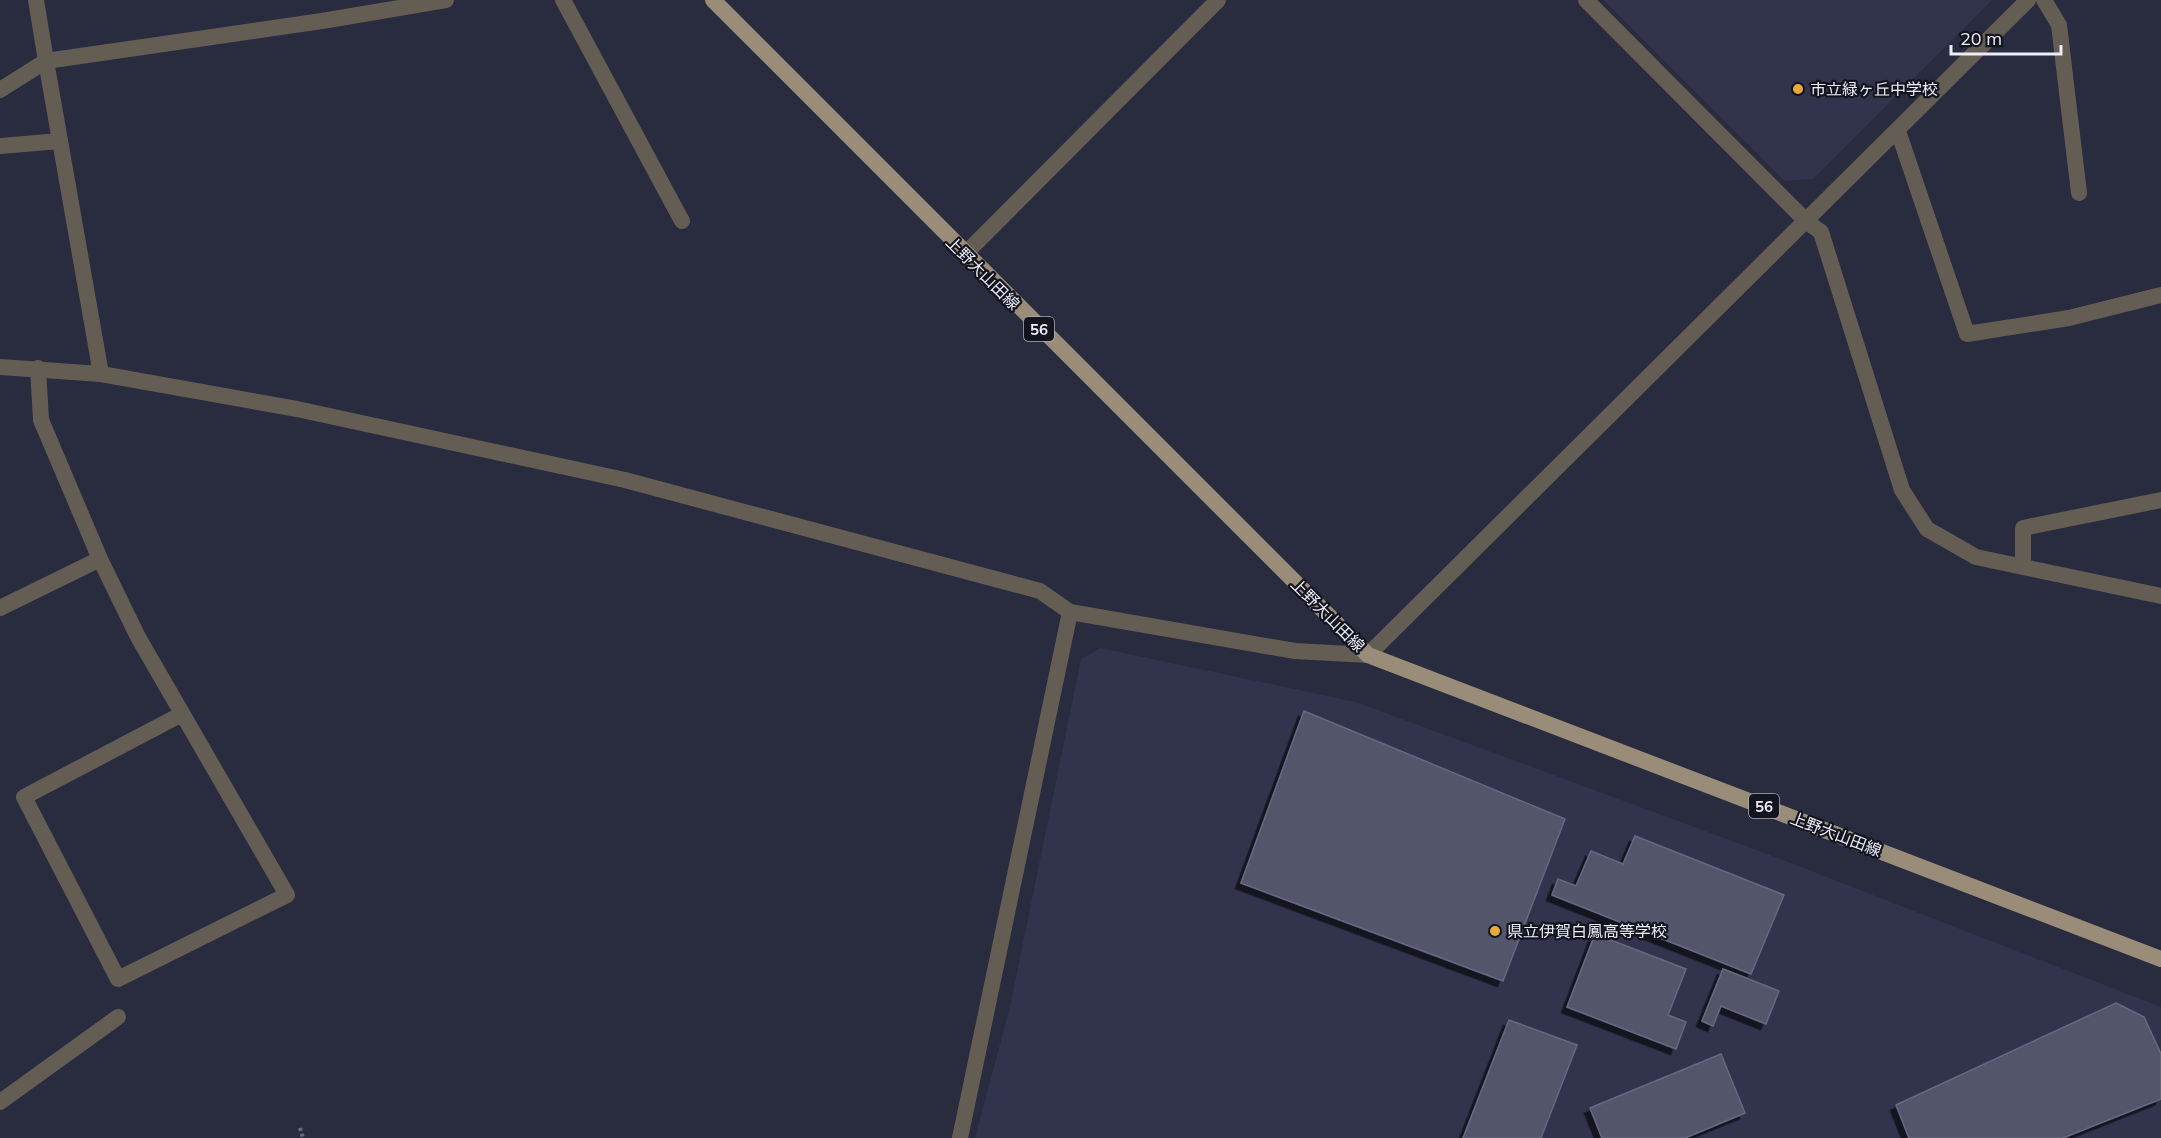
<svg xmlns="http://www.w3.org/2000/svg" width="2161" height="1138" font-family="Mulish,'Noto Sans JP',sans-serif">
	<defs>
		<filter id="shadow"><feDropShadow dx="-5.5" dy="5.5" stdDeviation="0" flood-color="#0009"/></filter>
	</defs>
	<rect width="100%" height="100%" fill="#292b3f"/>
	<path fill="#32344e" d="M1604 0H1992L1813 179 1785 181Z
		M1100 648 1356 702 1770 855 2161 1007V1138H975L1010 1007 1081 659Z"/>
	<path fill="#52546a" stroke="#666980" stroke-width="1.5" filter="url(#shadow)" d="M1304 711 1565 819 1503 981 1241 883Z
		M1635 836 1784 895 1751 974 1552 895 1558 879 1576 886 1591 851 1623 864Z
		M1595 934 1686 969 1668 1015 1686 1022 1676 1049 1567 1007Z
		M1723 969 1779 991 1766 1024 1721 1006 1713 1026 1702 1021Z
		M2116 1003 2144 1017 2161 1054V1099L2063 1138H1909L1896 1105Z
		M1509 1020 1577 1045 1541 1138H1463Z
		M1721 1054 1745 1113 1685 1138H1602L1590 1108Z"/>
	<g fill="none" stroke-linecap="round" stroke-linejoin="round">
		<path stroke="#696b7d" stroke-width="4" stroke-dasharray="3 3" stroke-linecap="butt" d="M300 1128 303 1138"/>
		<path stroke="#635d54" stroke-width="16" d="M46 61 101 374
			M0 1102 118 1017"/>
		<path stroke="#635d54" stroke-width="16" d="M36 0 46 61
			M563 0 682 221
			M1586 0 1807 222 1821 232 1902 490 1927 529 1976 557 2161 596
			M2044 0 2059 25 2079 193
			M0 90 46 61 322 21 446 0
			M1898 131 1967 334 2069 318 2161 295
			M0 146 60 141
			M965 254 1218 0
			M0 367 101 374 297 409 625 480 1040 591 1070 612 1295 651 1368 655 2028 0
			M38 368 41 420 100 559 138 637 287 895 118 979 24 797 182 714
			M2023 567V528L2161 500
			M0 608 100 559
			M960 1138 1070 612"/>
		<path stroke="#998c79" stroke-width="16" d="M713 0 1368 655 2161 959"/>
	</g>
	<g fill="#eaaa38" stroke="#13141d" stroke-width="2">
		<circle cx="1798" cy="89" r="6"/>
		<circle cx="1495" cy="931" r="6"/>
	</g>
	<g text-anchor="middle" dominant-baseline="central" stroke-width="4.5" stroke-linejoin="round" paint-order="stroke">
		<g fill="#13141d" stroke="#aaacb8" stroke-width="1.5">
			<rect x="1024" y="317" width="30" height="24" rx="4.5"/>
			<rect x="1749" y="794" width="30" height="24" rx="4.5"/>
		</g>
		<g font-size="15" font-weight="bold" fill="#ebedfb">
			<text x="1039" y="329">56</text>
			<text x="1764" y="806">56</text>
		</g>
		<g font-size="16" fill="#ebedfb" stroke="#13141d" text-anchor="start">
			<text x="1810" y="89">市立緑ヶ丘中学校</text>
			<text x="1507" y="931">県立伊賀白鳳高等学校</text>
		</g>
		<g font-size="16" fill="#ebedfb" stroke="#13141d">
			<text transform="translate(983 273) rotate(45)">上野大山田線</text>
			<text transform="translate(1328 615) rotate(45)">上野大山田線</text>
			<text transform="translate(1836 834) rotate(21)">上野大山田線</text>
		</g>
	</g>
	<path d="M1951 45v9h110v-9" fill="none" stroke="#ebedfb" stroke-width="3"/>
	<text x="1960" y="45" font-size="18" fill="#ebedfb" stroke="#13141d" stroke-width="4.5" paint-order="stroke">20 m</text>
</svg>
